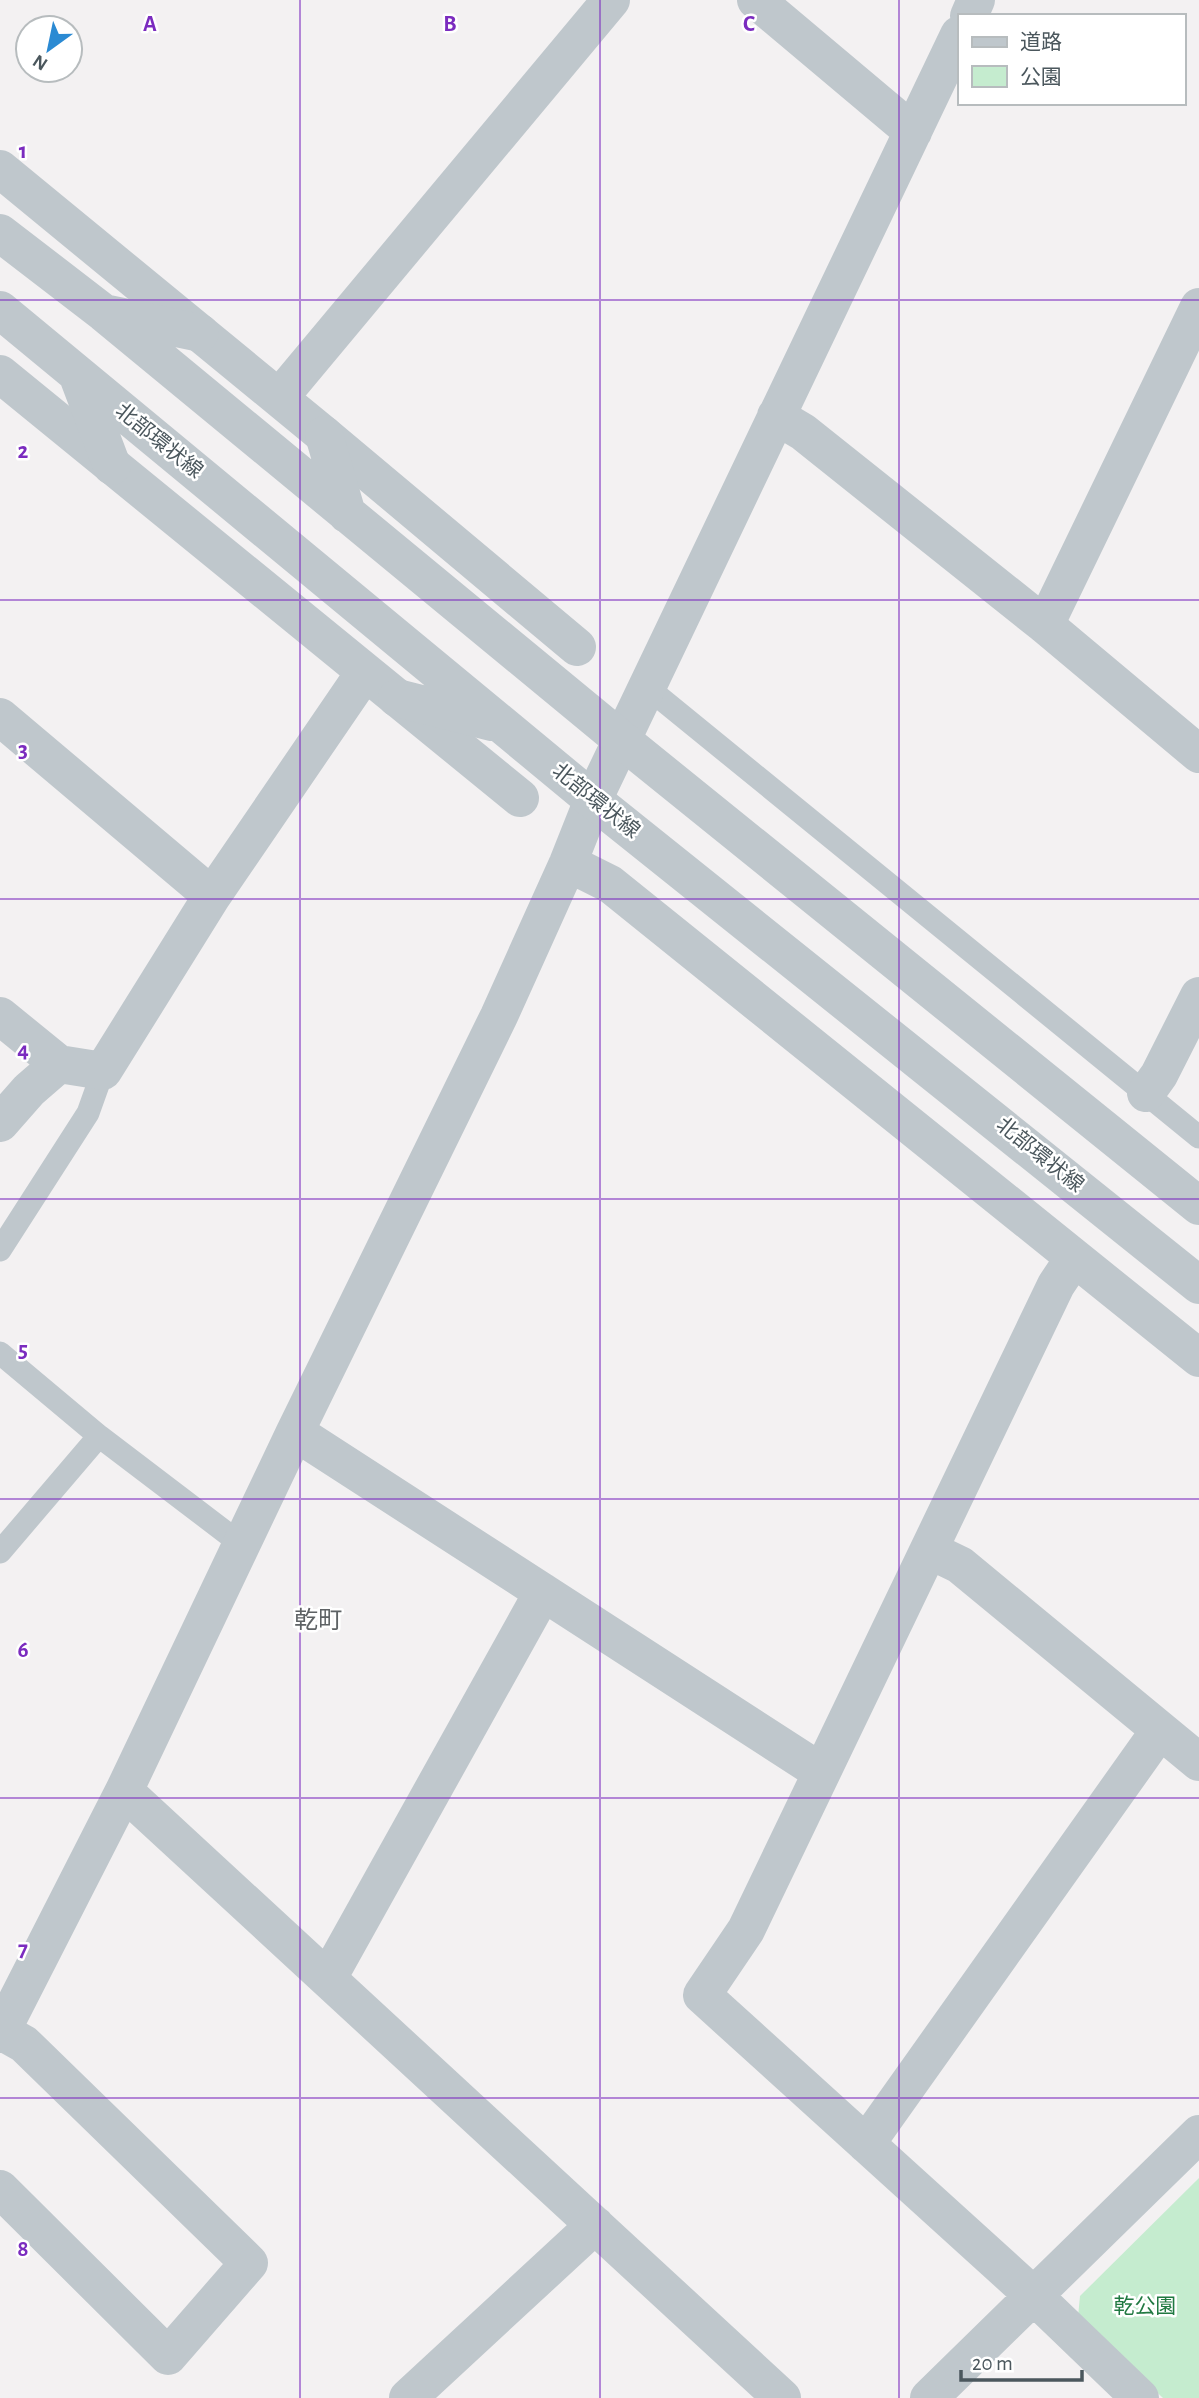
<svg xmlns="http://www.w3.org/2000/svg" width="1199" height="2398" font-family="'Alegreya Sans','Noto Sans JP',sans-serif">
	<rect width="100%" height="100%" fill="#f3f1f2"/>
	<path fill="#c5eccf" d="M1199 2178V2398H1163L1078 2317 1080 2296Z"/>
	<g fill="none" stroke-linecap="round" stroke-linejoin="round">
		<path stroke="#bfc7cc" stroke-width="23" d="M648 688 1199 1137
			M0 1250 88 1113 103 1071
			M0 1353 99 1436 241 1544
			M0 1552 99 1436"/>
		<path stroke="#bfc7cc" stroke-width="38" d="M756 0 913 132
			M969 16 976 0
			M0 169 324 435 577 647
			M0 374 520 798
			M279 398 611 0
			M776 416 803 432 1045 625 1199 754
			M1045 625 1199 307
			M0 717 212 896
			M568 863 610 884 1199 1358
			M0 1016 59 1064 103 1071 212 896 365 672
			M1146 1093 1159 1075 1199 996
			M0 1123 29 1090 59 1064
			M1074 1258 1056 1285 746 1930 702 1995 1034 2296 1140 2398
			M295 1432 821 1772
			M929 1550 960 1565 1199 1762
			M124 1791 782 2398
			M328 1978 543 1592
			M0 2034 124 1791 295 1432 499 1016 568 863 593 800 959 35
			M866 2144 1160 1730
			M0 2189 168 2356 249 2263 24 2044 1 2031
			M408 2398 595 2225
			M929 2398 1199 2134"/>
		<path stroke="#bfc7cc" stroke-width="38" d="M0 233 104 313 623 741 1199 1206
			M0 310 593 800 1199 1285
			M109 314 200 333
			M78 376 112 466
			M324 435 347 514
			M397 698 492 722"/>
	</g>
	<path fill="none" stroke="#7b2cbf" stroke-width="2" stroke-opacity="0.55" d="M300 0V2398M600 0V2398M899 0V2398M0 300H1199M0 600H1199M0 899H1199M0 1199H1199M0 1499H1199M0 1798H1199M0 2098H1199"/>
	<g text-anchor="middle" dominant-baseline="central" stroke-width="5" stroke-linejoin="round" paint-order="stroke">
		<g font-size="21" fill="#4b575d" stroke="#fff">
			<text transform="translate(159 441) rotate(39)">北部環状線</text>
			<text transform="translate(596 801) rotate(39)">北部環状線</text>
			<text transform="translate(1040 1155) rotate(39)">北部環状線</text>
		</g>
		<g font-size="21" fill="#217942" stroke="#fff">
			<text x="1145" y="2306">乾公園</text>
		</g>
		<g font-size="24" fill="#5e6265" stroke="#fff">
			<text x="318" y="1621">乾町</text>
		</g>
	</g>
	<g font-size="23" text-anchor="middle" font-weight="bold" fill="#7b2cbf" stroke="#fff" stroke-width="5" stroke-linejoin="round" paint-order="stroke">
		<text x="150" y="31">A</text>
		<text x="450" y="31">B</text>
		<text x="749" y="31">C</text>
		<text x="23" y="158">1</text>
		<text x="23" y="458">2</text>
		<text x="23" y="757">3</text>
		<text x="23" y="1057">4</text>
		<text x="23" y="1357">5</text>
		<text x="23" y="1657">6</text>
		<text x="23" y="1956">7</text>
		<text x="23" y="2256">8</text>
	</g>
	<rect x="958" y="14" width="228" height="91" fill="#ffffff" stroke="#b7bcbe" stroke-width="2"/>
	<rect x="972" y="37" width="35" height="10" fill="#bfc7cc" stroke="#b7bcbe" stroke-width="2"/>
	<text x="1020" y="49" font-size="21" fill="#4b575d">道路</text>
	<rect x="972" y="66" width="35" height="21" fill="#c5eccf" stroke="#b7bcbe" stroke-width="2"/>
	<text x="1020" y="84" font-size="21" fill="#4b575d">公園</text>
	<g transform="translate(49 49) rotate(213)"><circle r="33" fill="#ffffff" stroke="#b7bcbe" stroke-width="2"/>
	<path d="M0-5L12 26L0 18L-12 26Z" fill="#2b8ad3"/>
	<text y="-10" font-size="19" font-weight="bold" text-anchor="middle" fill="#4b575d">N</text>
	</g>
	<path d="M961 2370v10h121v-10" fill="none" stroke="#4b575d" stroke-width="3.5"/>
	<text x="972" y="2370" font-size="21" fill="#4b575d" stroke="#ffffff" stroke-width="5" paint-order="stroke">20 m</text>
</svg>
